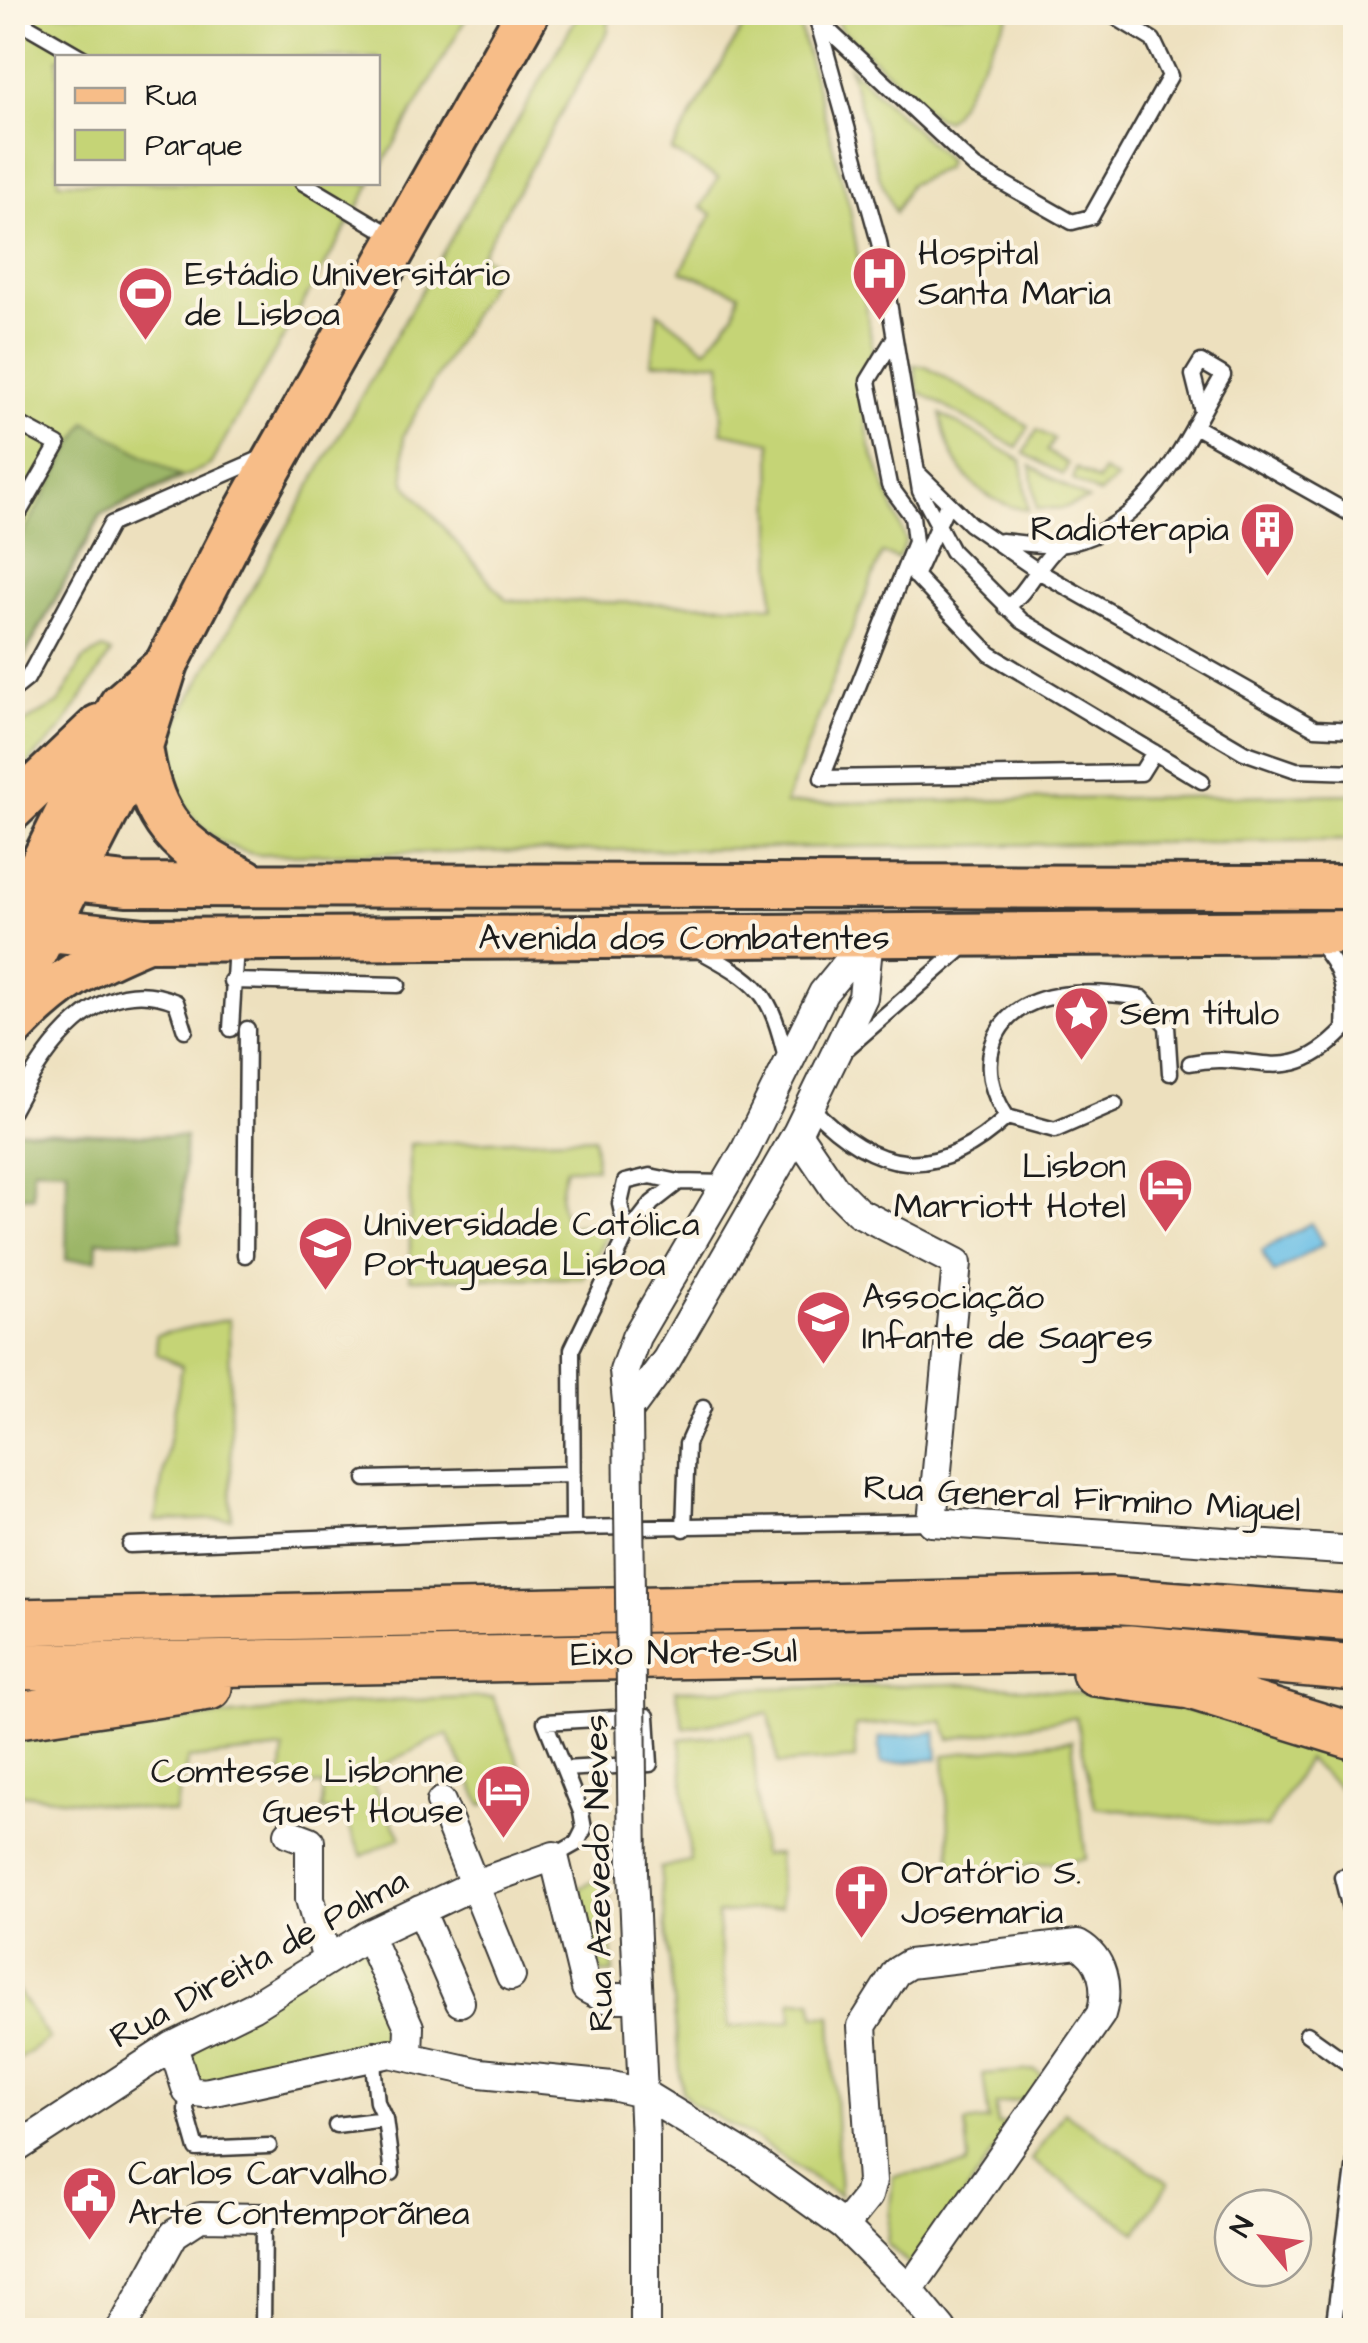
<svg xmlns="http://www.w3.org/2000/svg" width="1368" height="2343" font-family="'Architects Daughter',sans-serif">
	<rect width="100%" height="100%" fill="#fcf5e5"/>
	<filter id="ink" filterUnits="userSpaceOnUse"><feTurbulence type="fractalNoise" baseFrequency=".01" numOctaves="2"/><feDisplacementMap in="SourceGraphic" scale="20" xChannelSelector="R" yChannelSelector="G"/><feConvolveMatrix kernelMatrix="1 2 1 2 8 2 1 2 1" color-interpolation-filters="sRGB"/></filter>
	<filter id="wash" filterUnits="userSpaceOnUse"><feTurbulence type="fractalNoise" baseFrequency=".0048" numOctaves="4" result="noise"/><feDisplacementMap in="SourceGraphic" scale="40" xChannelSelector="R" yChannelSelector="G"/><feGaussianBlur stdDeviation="2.25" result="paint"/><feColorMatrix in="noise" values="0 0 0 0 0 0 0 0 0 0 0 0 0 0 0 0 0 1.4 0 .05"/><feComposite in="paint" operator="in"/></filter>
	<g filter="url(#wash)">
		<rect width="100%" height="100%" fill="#ede0be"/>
		<path fill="#c5d476" stroke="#707849" stroke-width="2.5" d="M12 13H469L378 173V58H58V182L372 183 210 465 102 515 13 678Z
			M579 13H609L608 31 481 255 493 262 495 274 403 436 405 483 506 600 773 606 771 442 722 432 721 362 652 363 658 312 706 349 734 314 739 293 681 271 712 214 701 207 718 178 671 151 751 13H796L850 208 873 351 859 376 870 447 906 541 898 559 882 553 785 804 1355 794V840L260 855C189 844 154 777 182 712Z
			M834 13 1009 12 1010 13 953 114 945 120 936 118 840 28Z
			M849 67 948 160 945 168 909 185 895 213 879 176Z
			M914 365 926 367 1029 426 1017 448 918 391Z
			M941 414 1022 461 1028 510C977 503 947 463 941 414Z
			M1037 430 1054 439 1047 451 1068 464 1063 475 1024 453Z
			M1031 466 1088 500 1063 508 1037 509Z
			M1076 468 1098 481 1103 471 1117 479 1099 494 1073 480Z
			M103 649 111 653 61 730 13 779V729L59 703 83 660Z
			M594 1137 596 1168H566C559 1190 557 1206 569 1226L613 1225 583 1278 410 1279V1144Z
			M229 1319 232 1519 155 1521 182 1366 157 1354 156 1335Z
			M959 1684C1102 1691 1221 1706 1355 1761V1802L1307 1759 1267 1828 1095 1807 1076 1717 950 1739 943 1721 855 1726V1759L778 1764 769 1713 684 1728 676 1690Z
			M493 1697 527 1783 482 1805 447 1734 367 1773 401 1837 362 1856 343 1814 322 1810 323 1786 281 1782 284 1749 188 1759 174 1813 14 1793 13 1801V1736L368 1702Z
			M752 1733 762 1855 778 1854 781 1907 717 1914 729 2027 792 2021 791 2001 812 2000 815 2016H831L840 2196 756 2139 693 2104 682 2091 660 1868 690 1861 680 1739Z
			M1072 1740 1086 1859 952 1874 944 1755Z
			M608 1874 613 1973 601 1974 580 1888Z
			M368 1935 408 2054 205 2093 173 2046Z
			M12 1982 49 2039 13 2063H12Z
			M1035 2070 1042 2075 1034 2097 996 2105 997 2124H1012L916 2270 887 2244 893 2176 966 2166 969 2159 965 2123 989 2120 983 2074Z
			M1064 2112 1169 2183 1136 2232 1031 2160Z"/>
		<path fill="#9cb667" stroke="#5c6942" stroke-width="2.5" d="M86 422 180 476 101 514 13 676V552Z
			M13 1130 185 1137 181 1242 97 1241 96 1260H66L67 1169 33 1168V1197L13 1196Z"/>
		<path fill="#6abfe6" stroke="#436e81" stroke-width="2.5" d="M1311 1223 1323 1244 1274 1273 1261 1251Z
			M936 1732 938 1759 881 1764 879 1738Z"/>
	</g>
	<g filter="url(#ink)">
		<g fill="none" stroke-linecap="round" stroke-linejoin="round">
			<defs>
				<path id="service" d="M815 12 879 242 920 491 952 551 1022 621 1244 752 1296 770 1356 772
					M12 17 83 58
					M821 23 975 167 1072 222 1091 217 1170 76 1153 40 1107 12
					M302 182 396 238
					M893 340 868 381 889 485 912 516 915 542 822 778 1141 773 1154 752
					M12 420 58 445 12 525
					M1194 426 1356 517
					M918 473 970 524 1038 571 1315 728 1356 730
					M1001 541C1023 543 1050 548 1071 543 1153 523 1184 441 1223 375L1201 362 1193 375 1202 411
					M906 566 990 654 1202 781
					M915 576 947 505
					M1006 608C1030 590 1038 563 1061 544
					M12 691 27 679 111 524 262 458
					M697 949C761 984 770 990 787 1062
					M231 981 398 985
					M231 1029 236 945
					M844 1051 967 944
					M1190 1063C1255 1049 1285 1092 1344 1030 1346 993 1344 969 1317 942
					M810 1106C875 1174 935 1184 1007 1117L1055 1130 1115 1104
					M12 1111C43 1051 97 969 176 1002L185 1030
					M1007 1117C992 1094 985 1070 993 1044 1012 985 1093 990 1142 998L1167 1026 1170 1073
					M627 1235 620 1204 625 1182 650 1176 679 1182
					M245 1255 247 1029
					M366 1479 573 1474
					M573 1528 572 1349 627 1235 652 1203 679 1182 726 1183
					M684 1529 687 1444 703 1408
					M130 1545 573 1528 932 1522
					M554 1856 577 1843 584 1829 581 1812 545 1722 647 1716 650 1764 564 1769
					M1342 1877 1356 1933
					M1307 2034 1356 2069
					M372 2054 377 2102 385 2119
					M187 2091 186 2110 197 2149 269 2146
					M336 2125 385 2119 392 2173
					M263 2330 264 2218
					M1333 2330 1356 2153"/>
				<path id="minor" d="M797 1133 835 1189 858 1212 957 1263 932 1522 1356 1551
					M628 1412 624 1371 636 1337 745 1151 823 993 869 937
					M628 1412 667 1359 797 1133 863 997 869 937
					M441 1802 511 1976
					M289 1833 310 1841V1899L327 1960
					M633 1872 645 2139V2330
					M420 1910 460 2002
					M368 1935 409 2027 408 2054
					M173 2046 187 2091 205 2093 390 2053 480 2073 612 2086 642 2093 755 2162 844 2226 909 2290 942 2330
					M12 2151 173 2046 252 2007 368 1935 476 1884 554 1856 586 1988 605 1998H638
					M844 2226 868 2196 872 2181 862 2026 896 1972 909 1964 1078 1944C1103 1958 1109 1987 1101 2014L909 2290
					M121 2330 174 2234 200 2217 264 2218"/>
				<path id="primary" d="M141 746C151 821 178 848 245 880
					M12 809 99 726
					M36 875 126 885 1356 887
					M24 899 121 704 167 664
					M12 926 145 940 1356 932
					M12 997 141 746 167 663 237 527 528 12
					M13 1027C57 981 86 965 144 941"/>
				<path id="trunk" d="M12 1622 1110 1600 1356 1618
					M12 1667 1129 1648 1356 1668
					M1095 1673 1190 1686 1356 1737
					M12 1716 209 1687"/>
			</defs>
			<use href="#service" stroke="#3b3934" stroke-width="19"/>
			<use href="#minor" stroke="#3b3934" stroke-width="32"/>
			<use href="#primary" stroke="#3b3934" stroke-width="48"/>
			<use href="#trunk" stroke="#3b3934" stroke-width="50"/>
			<use href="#service" stroke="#fff" stroke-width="14"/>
			<use href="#minor" stroke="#fff" stroke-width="28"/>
			<use href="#primary" stroke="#f7bd88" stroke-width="42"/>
			<use href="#trunk" stroke="#f7bd88" stroke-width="45"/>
			<defs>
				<path id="minor-bridge" d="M628 1412 633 1872"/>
			</defs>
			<use href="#minor-bridge" stroke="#3b3934" stroke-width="32" stroke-linecap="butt"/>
			<use href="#minor-bridge" stroke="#fff" stroke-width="28"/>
		</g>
	</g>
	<defs>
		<symbol id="hospital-pin" viewBox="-11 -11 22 30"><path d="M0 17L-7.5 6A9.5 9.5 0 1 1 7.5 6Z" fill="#d1495b" stroke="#fcf5e5"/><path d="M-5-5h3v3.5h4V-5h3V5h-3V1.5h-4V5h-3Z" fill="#fff"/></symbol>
		<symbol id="stadium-pin" viewBox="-11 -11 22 30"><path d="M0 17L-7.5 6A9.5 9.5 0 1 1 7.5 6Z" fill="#d1495b" stroke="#fcf5e5"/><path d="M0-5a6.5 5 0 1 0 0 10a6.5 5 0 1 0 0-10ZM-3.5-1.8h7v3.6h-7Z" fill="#fff"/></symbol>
		<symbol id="building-pin" viewBox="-11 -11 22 30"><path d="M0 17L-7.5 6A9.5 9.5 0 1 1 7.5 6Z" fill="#d1495b" stroke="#fcf5e5"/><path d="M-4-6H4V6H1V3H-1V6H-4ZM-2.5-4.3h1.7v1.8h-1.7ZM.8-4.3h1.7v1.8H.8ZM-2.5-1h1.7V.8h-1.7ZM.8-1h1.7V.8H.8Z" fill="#fff"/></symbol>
		<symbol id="sight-pin" viewBox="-11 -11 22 30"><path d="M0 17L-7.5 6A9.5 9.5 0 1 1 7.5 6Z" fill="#d1495b" stroke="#fcf5e5"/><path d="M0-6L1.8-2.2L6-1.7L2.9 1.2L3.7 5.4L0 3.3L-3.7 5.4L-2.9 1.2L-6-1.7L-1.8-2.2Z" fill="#fff"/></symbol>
		<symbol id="hotel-pin" viewBox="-11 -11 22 30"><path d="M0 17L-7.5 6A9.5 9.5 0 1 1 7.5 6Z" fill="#d1495b" stroke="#fcf5e5"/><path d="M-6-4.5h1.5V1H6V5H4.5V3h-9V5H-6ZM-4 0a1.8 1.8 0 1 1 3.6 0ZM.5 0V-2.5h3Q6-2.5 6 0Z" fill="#fff"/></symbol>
		<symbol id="university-pin" viewBox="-11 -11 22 30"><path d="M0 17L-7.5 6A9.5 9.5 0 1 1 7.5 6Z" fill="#d1495b" stroke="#fcf5e5"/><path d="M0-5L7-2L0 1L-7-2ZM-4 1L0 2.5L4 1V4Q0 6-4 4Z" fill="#fff"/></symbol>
		<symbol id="school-pin" viewBox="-11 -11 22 30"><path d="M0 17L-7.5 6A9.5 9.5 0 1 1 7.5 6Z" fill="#d1495b" stroke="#fcf5e5"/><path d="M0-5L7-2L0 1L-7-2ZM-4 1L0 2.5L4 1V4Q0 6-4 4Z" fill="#fff"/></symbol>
		<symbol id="church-pin" viewBox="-11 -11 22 30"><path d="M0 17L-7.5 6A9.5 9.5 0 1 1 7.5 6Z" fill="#d1495b" stroke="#fcf5e5"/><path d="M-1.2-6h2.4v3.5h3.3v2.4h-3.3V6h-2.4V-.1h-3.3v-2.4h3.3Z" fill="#fff"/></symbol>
		<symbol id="civic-pin" viewBox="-11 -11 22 30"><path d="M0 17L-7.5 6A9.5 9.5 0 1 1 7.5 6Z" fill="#d1495b" stroke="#fcf5e5"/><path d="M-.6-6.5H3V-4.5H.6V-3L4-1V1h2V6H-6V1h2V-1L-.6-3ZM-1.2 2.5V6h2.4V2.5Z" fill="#fff"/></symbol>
	</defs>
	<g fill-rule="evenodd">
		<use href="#hospital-pin" x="848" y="242" width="63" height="86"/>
		<use href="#stadium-pin" x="114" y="262" width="63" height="86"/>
		<use href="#building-pin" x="1236" y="498" width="63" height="86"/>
		<use href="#sight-pin" x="1050" y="982" width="63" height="86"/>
		<use href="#hotel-pin" x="1134" y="1154" width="63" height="86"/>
		<use href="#university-pin" x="294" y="1212" width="63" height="86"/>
		<use href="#school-pin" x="792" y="1286" width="63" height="86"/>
		<use href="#hotel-pin" x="472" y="1760" width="63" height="86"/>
		<use href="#church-pin" x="830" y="1860" width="63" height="86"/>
		<use href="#civic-pin" x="58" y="2162" width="63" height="86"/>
	</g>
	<g text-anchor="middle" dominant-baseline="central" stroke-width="8" stroke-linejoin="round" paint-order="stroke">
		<g font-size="35" fill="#1c1c1c" stroke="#fcf5e5" text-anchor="start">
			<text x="918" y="253">Hospital<tspan x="918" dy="40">Santa Maria</tspan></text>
			<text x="185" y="274">Estádio Universitário<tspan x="185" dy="40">de Lisboa</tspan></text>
			<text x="1229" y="529" text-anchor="end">Radioterapia</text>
			<text x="1120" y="1013">Sem título</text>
			<text x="1126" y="1166" text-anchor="end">Lisbon<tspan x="1126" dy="40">Marriott Hotel</tspan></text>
			<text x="364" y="1224">Universidade Católica<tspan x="364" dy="40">Portuguesa Lisboa</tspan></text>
			<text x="862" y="1297">Associação<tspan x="862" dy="40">Infante de Sagres</tspan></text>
			<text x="464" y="1771" text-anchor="end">Comtesse Lisbonne<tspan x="464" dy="40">Guest House</tspan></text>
			<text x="901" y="1872">Oratório S.<tspan x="901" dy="40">Josemaria</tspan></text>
			<text x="128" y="2173">Carlos Carvalho<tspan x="128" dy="40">Arte Contemporãnea</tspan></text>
		</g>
		<g font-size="35" fill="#1c1c1c" stroke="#fcf5e5">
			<text x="684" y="938">Avenida dos Combatentes</text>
			<text transform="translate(1082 1499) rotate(3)">Rua General Firmino Miguel</text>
			<text transform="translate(684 1653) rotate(-1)">Eixo Norte-Sul</text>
			<text transform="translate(599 1873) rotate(-91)">Rua Azevedo Neves</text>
			<text transform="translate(259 1959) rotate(-29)">Rua Direita de Palma</text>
		</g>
	</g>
	<rect width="1368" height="2343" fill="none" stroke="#fcf5e5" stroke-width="50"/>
	<rect x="55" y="55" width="325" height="130" fill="#fcf5e5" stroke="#a29e95" stroke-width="2.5"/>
	<rect x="75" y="88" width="50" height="15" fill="#f7bd88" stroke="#a29e95" stroke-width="2.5"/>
	<text x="145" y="105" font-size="30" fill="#1c1c1c">Rua</text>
	<rect x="75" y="130" width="50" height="30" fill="#c5d476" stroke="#a29e95" stroke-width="2.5"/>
	<text x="145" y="155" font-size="30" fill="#1c1c1c">Parque</text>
	<g transform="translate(1263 2238) rotate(299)"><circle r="48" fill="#fcf5e5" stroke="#a29e95" stroke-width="2.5"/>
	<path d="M0-8L18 38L0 25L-18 38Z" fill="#d1495b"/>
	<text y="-15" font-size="28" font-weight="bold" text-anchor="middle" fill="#1c1c1c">N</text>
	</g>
</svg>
